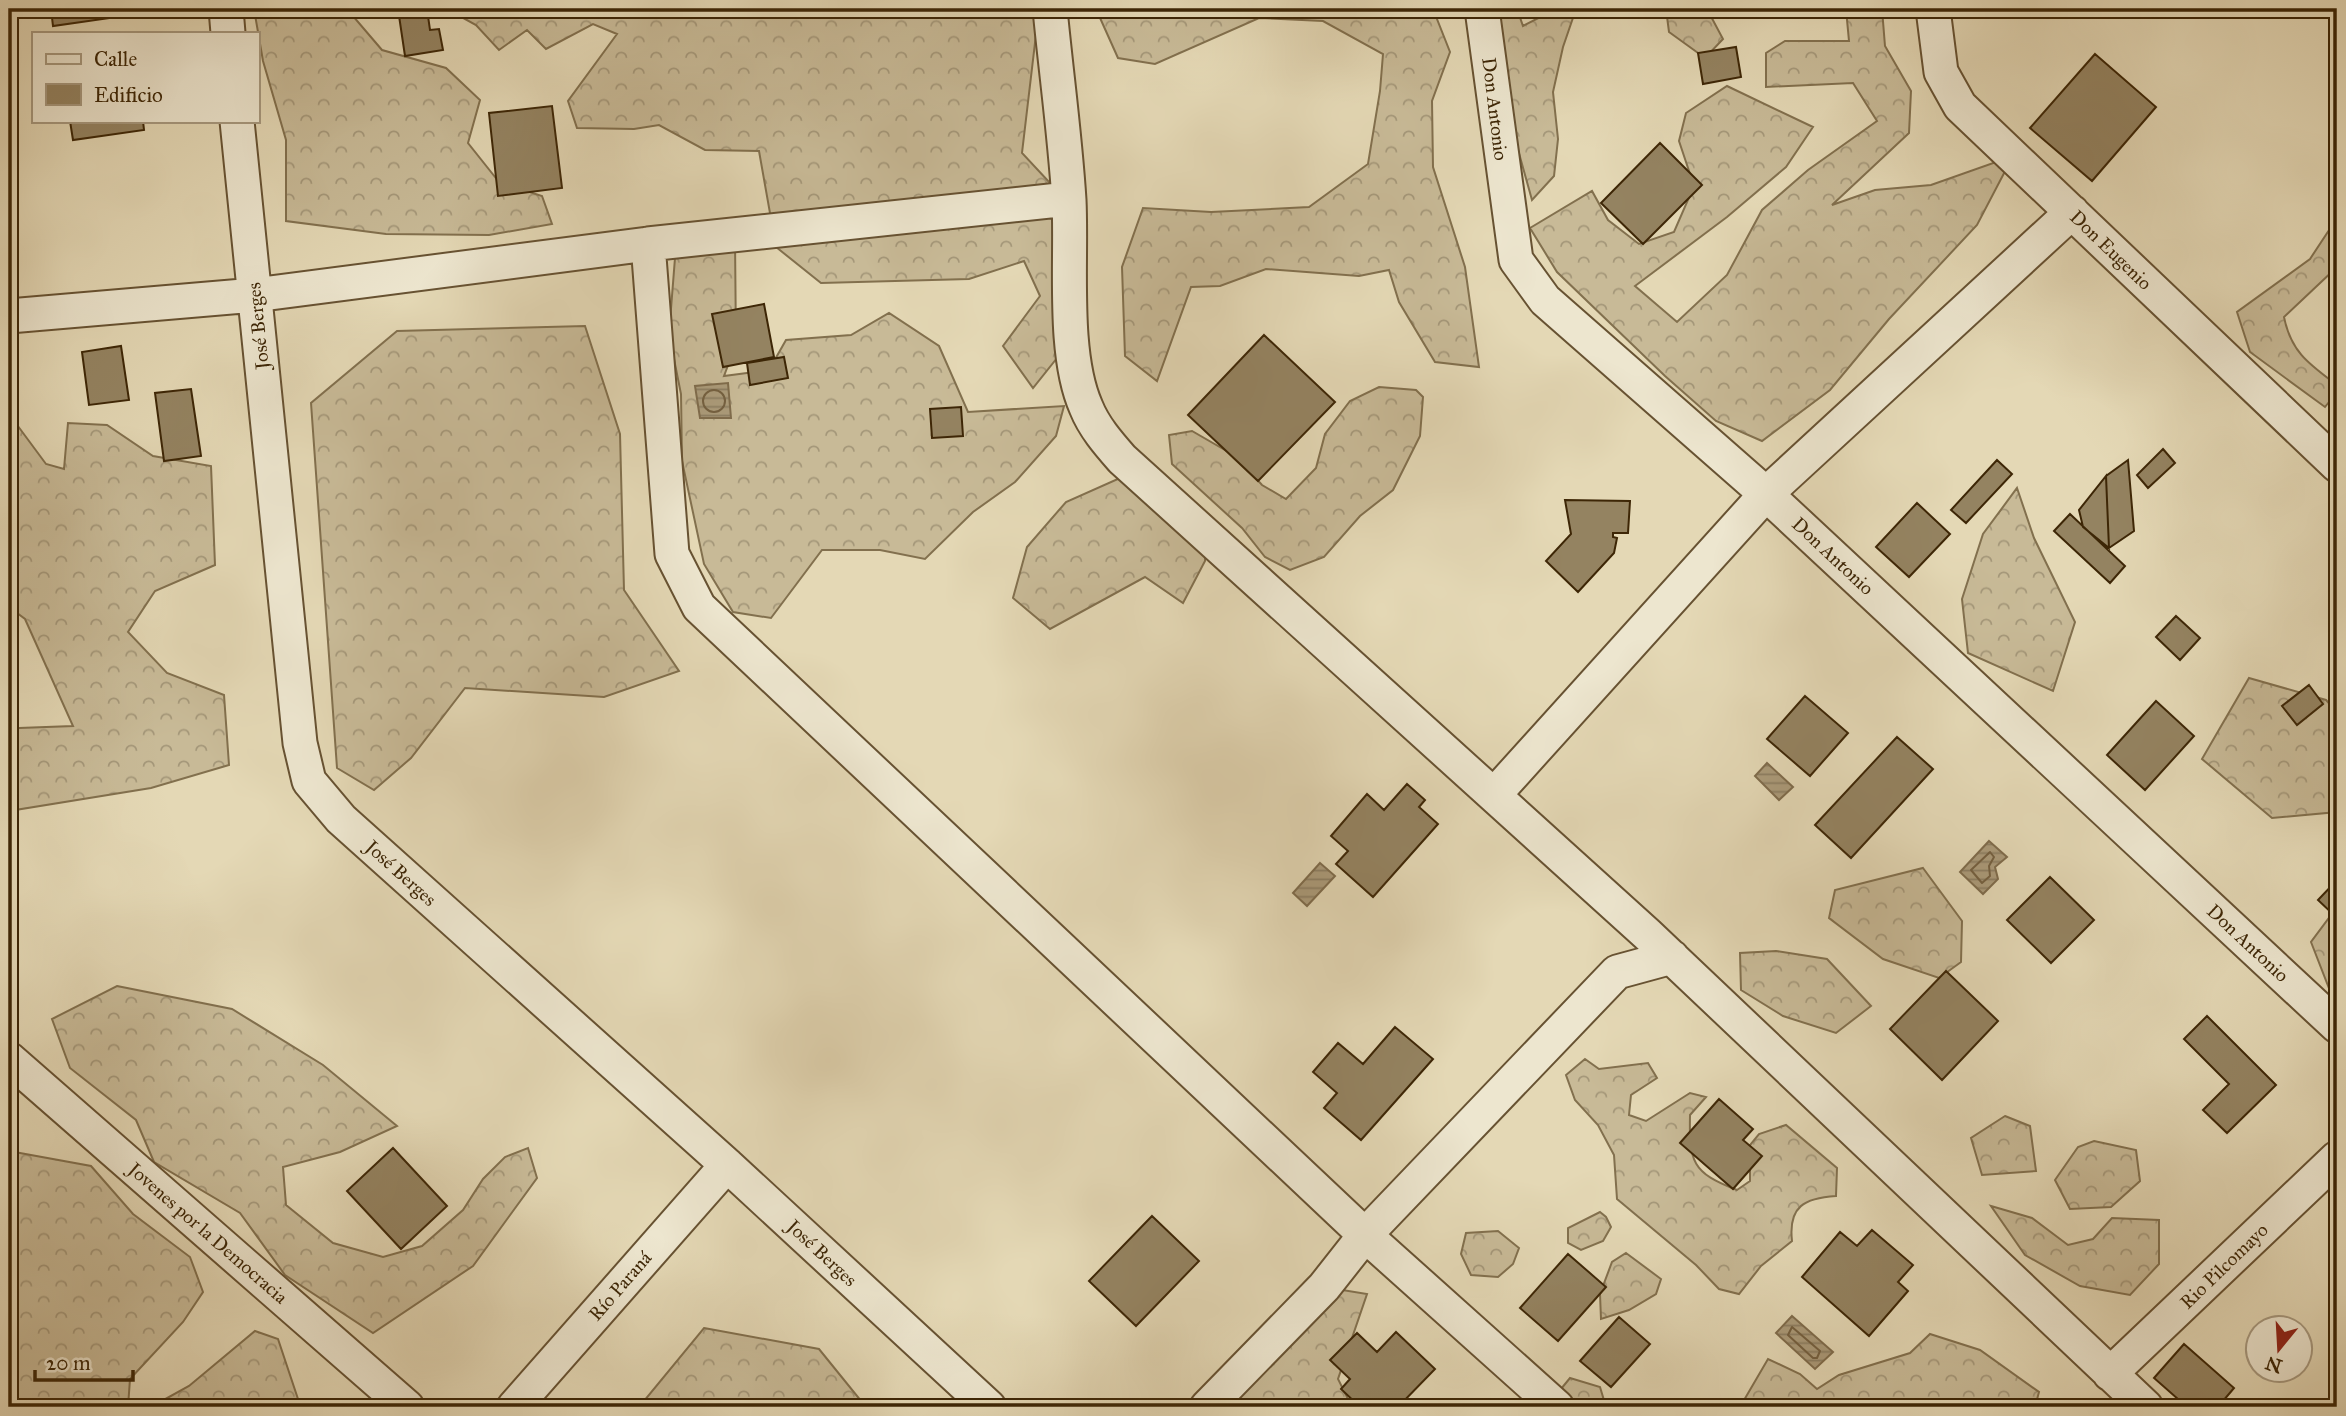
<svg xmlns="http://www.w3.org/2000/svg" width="2346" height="1416" font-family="'IM FELL Great Primer',serif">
	<defs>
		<pattern id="forest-crowns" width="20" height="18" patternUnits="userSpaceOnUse" patternTransform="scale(1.75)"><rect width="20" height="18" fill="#c8ba97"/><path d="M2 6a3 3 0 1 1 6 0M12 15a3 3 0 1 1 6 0" fill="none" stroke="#a49779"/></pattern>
		<pattern id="water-rules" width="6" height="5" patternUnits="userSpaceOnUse" patternTransform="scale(1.75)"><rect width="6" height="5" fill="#ab9b7a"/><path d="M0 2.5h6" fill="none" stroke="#8c7e62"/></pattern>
	</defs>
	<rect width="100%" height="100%" fill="#e4d8b5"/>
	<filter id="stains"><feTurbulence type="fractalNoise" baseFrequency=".00286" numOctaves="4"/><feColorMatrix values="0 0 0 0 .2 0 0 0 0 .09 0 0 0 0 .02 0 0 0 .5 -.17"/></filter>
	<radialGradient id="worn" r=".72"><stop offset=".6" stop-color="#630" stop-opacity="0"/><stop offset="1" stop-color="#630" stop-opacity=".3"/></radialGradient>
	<path fill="url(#forest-crowns)" stroke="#82704e" stroke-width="2" d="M254 9H342L353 16 382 50 446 68 480 100 468 143 499 182 542 196 552 224 489 235 386 234 286 221V140L263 61Z
		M447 9H1039L1022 153 1063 197 1065 348 1033 388 1003 346 1040 296 1024 261 969 279 821 283 776 247 759 151 705 150 659 125 634 129 577 128 568 101 617 34 593 24 546 49 527 30 499 50 476 25Z
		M1096 9H1433L1450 52 1432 101 1433 167 1465 267 1479 367 1435 362 1399 302 1389 270 1359 276 1266 269 1220 286 1191 287 1157 381 1125 356 1122 267 1143 208 1211 212 1309 207 1368 164 1380 91 1383 54 1323 21 1259 18 1155 64 1118 58Z
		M1499 9H1517L1523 26 1556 9H1576L1563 47 1553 92 1558 139 1554 176 1532 200 1517 146Z
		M1666 9H1707L1723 39 1705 58 1669 32Z
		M1846 9H1882L1885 46 1911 91 1909 133 1832 205 1875 190 1931 185 2013 156 1977 225 1889 319 1830 390 1762 441 1716 421 1665 376 1557 272 1530 228 1592 191 1608 220 1639 244 1674 232 1694 186 1679 141 1686 113 1727 86 1813 127 1786 167 1727 217 1635 286 1677 322 1727 275 1762 210 1808 170 1877 121 1853 83 1766 87V53L1785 41H1849Z
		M2337 218V267L2284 317C2291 352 2309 364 2337 385V392L2325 407 2250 352 2237 312 2310 259Z
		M735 240 736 344 724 376 769 370 786 340 851 335 889 313 939 346 968 412 1064 406 1056 436 1015 482 973 512 925 559 880 550H822L771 618 733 612 704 564 682 461 681 394 669 334 675 258Z
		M585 326 620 434 624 590 679 671 604 697 465 688 411 758 374 790 337 768 311 403 397 331Z
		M1379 387 1416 390 1423 397 1420 436 1393 490 1360 516 1324 557 1290 570 1265 557 1242 528 1172 464 1169 435 1192 431 1237 457 1262 485 1286 499 1316 468 1325 434 1350 401Z
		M9 414 46 464 64 469 68 423 107 425 153 456 211 466 215 565 155 591 128 632 167 673 224 695 229 765 151 788 9 811V731L19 728 73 726 25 619 9 607Z
		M1147 466 1207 523 1205 561 1183 603 1145 577 1050 629 1013 598 1027 547 1066 502Z
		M2017 488 2034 538 2075 622 2053 691 1968 653 1962 599 1983 534Z
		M2249 678 2326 700 2337 712V812L2272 818 2202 759Z
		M1923 868 1962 921 1961 962 1939 978 1883 959 1829 918 1835 890Z
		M2337 907V998L2332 996 2311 942Z
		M1776 951 1827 959 1871 1006 1836 1033 1783 1016 1741 990 1740 953Z
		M117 986 232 1009 323 1065 397 1126 340 1152 283 1167 286 1205 333 1243 383 1257 422 1246 463 1210 483 1179 505 1157 528 1148 537 1178 473 1266 373 1333 285 1275 240 1213 154 1162 136 1120 70 1068 52 1019Z
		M1585 1059 1599 1069 1648 1063 1657 1078 1631 1095 1629 1115 1646 1121 1690 1093 1706 1097 1690 1115C1689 1162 1692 1173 1737 1190L1750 1181V1145L1759 1134 1786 1125 1837 1168 1836 1196C1805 1198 1788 1206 1792 1241L1761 1266 1739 1294 1719 1289 1696 1265 1617 1199 1614 1155 1598 1125 1575 1100 1566 1075Z
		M2005 1116 2030 1126 2036 1171 1982 1175 1971 1138Z
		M2094 1141 2136 1150 2140 1181 2111 1207 2070 1209 2055 1180 2078 1147Z
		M9 1151 91 1166 133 1214 190 1257 203 1292 183 1322 130 1379 128 1407H9Z
		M1991 1206 2032 1218 2068 1245 2093 1239 2112 1218 2159 1220V1264L2130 1295 2080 1286 2025 1255Z
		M1600 1212 1606 1217 1611 1227 1603 1241 1581 1250 1568 1243V1228Z
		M1498 1231 1519 1248 1513 1264 1498 1277 1471 1275 1461 1254 1466 1233Z
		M1626 1253 1661 1279 1656 1294 1629 1310 1601 1319 1600 1294 1612 1262Z
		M1324 1287 1367 1294 1338 1379 1352 1407H1186Z
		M704 1328 819 1349 866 1407H639Z
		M255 1331 278 1339 298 1399 284 1407H151L189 1386Z
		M1930 1334 1980 1350 2039 1392 2035 1407H1740L1768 1359 1800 1374 1817 1389 1839 1375 1910 1353Z
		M1570 1378 1600 1387 1606 1407H1559L1556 1395Z"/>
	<path fill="url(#water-rules)" stroke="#7f6c4c" stroke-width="2" d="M728 383 731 418H700L695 386Z
		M1767 763 1793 787 1779 800 1755 776Z
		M1989 841 2007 857 1995 867 1998 879 1983 894 1960 872Z
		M1320 863 1335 876 1307 906 1293 893Z
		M1792 1316 1833 1352 1815 1369 1776 1333Z"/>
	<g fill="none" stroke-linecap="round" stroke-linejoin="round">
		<path stroke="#746040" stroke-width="2" d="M703 401a11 11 0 1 1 22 0a11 11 0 1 1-22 0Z
			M1990 852 1994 857 1989 866 1990 876 1982 883 1971 870Z
			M1792 1327 1820 1351 1817 1358H1813L1788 1335Z"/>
	</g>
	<path fill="#948361" stroke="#3d2606" stroke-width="2" d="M51 9H116L117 17 53 26Z
		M398 9H427L430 30 439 29 443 50 405 56Z
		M1736 47 1741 77 1703 84 1698 53Z
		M2095 54 2156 107 2092 181 2030 128Z
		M552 106 562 188 498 196 489 113Z
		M70 121H143L144 130 73 140Z
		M1660 143 1702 185 1643 244 1601 203Z
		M764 304 774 357 723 367 712 314Z
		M1264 335 1335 402 1258 481 1188 415Z
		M121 346 129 400 89 405 82 352Z
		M784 357 788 378 750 385 747 363Z
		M191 389 201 456 164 461 155 393Z
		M961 407 963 436 932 438 930 409Z
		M2163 449 2175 463 2148 488 2137 475Z
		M1997 460 2012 474 1966 523 1951 510Z
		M2128 460 2134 531 2109 548 2106 476Z
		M2106 476 2109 548 2083 527 2079 510Z
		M1565 500 1630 501 1628 533H1613V537L1617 538 1614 553 1578 592 1546 561 1571 534Z
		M1917 503 1950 534 1909 577 1876 547Z
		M2070 514 2125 566 2110 583 2054 531Z
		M2176 616 2200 638 2180 660 2156 637Z
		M2309 685 2323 704 2297 725 2282 706Z
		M1805 696 1848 733 1810 776 1767 739Z
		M2156 701 2194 736 2145 790 2107 755Z
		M1897 737 1933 769 1851 858 1815 825Z
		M1407 784 1425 800 1419 807 1438 824 1373 897 1336 864 1348 851 1331 836 1367 794 1384 810Z
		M2050 877 2094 920 2051 963 2007 920Z
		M2337 880V918L2318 900Z
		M1946 971 1998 1021 1942 1080 1890 1029Z
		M2207 1016 2276 1085 2227 1133 2203 1110 2229 1084 2184 1039Z
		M1395 1027 1433 1059 1361 1140 1324 1108 1337 1093 1313 1072 1338 1043 1363 1064Z
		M1719 1099 1753 1129 1743 1140 1762 1156 1733 1189 1680 1143Z
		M393 1148 447 1206 401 1249 347 1191Z
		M1152 1216 1199 1261 1136 1326 1089 1281Z
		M1872 1230 1913 1265 1898 1282 1908 1291 1869 1336 1802 1277 1840 1232 1857 1246Z
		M1568 1254 1606 1287 1558 1341 1520 1308Z
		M1619 1317 1650 1344 1611 1387 1580 1361Z
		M1396 1332 1435 1369 1398 1407H1360L1341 1389 1350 1379 1330 1360 1357 1333 1377 1352Z
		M2184 1344 2234 1388 2218 1407H2187L2154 1378Z"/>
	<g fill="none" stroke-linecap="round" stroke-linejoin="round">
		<defs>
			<path id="minor" d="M226 9 228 33
				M1050 9C1056 72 1065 136 1069 200 1072 260 1062 353 1086 407 1094 427 1108 443 1122 459L1647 934 2146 1407
				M1482 9 1516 260 1545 300 1766 494 2337 1026
				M1933 9 1941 72 1960 106 2337 465
				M237 121 300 743 309 781 341 819 727 1165 989 1407
				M648 244 672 554 699 607 1365 1235 1557 1407
				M9 316 255 295 648 244 1068 199
				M1494 795 1766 494 2072 212
				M9 1059 407 1407
				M2110 1374 2337 1158
				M514 1407 727 1165
				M1207 1407 1324 1287 1365 1235 1617 972 1672 957"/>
		</defs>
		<use href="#minor" stroke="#675232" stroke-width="37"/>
		<use href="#minor" stroke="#ede6cf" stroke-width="33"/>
	</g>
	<g text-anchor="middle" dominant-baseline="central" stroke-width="7" stroke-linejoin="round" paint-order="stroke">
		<g font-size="19" fill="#3d2606" stroke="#ede6cf">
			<text transform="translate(1495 109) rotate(83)">Don Antonio</text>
			<text transform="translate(2111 250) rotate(44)">Don Eugenio</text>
			<text transform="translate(258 326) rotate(-96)">José Berges</text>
			<text transform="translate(1833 556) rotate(43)">Don Antonio</text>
			<text transform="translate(401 873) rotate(42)">José Berges</text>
			<text transform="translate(2248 943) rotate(43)">Don Antonio</text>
			<text transform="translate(208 1233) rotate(41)">Jovenes por la Democracia</text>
			<text transform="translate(822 1253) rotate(43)">José Berges</text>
			<text transform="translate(2224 1266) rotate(-44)">Rio Pilcomayo</text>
			<text transform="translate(620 1286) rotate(-49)">Río Paraná</text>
		</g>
	</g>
	<rect width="2346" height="1416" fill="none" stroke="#e4d8b5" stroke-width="35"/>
	<rect x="10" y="10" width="2325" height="1395" fill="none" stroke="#3d2606" stroke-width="3.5"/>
	<rect x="18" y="18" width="2311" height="1381" fill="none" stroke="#3d2606" stroke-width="2"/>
	<rect x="32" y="32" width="228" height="91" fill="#ede6cf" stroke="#a7997f" stroke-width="2"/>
	<rect x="46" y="54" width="35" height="10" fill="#ede6cf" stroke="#a7997f" stroke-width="2"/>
	<text x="94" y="66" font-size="21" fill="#3d2606">Calle</text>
	<rect x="46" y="84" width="35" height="21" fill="#948361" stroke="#a7997f" stroke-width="2"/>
	<text x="94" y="102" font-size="21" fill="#3d2606">Edificio</text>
	<g transform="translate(2279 1349) rotate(198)"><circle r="33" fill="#ede6cf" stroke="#a7997f" stroke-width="2"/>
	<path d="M0-5L12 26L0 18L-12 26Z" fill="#8f2418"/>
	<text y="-10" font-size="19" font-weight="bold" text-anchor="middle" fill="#3d2606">N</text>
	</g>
	<path d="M35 1370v10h98v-10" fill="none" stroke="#3d2606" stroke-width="3.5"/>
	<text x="46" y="1370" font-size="21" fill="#3d2606" stroke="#ede6cf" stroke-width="5" paint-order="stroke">20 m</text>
	<rect width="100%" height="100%" filter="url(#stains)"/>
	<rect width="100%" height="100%" fill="url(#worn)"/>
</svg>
